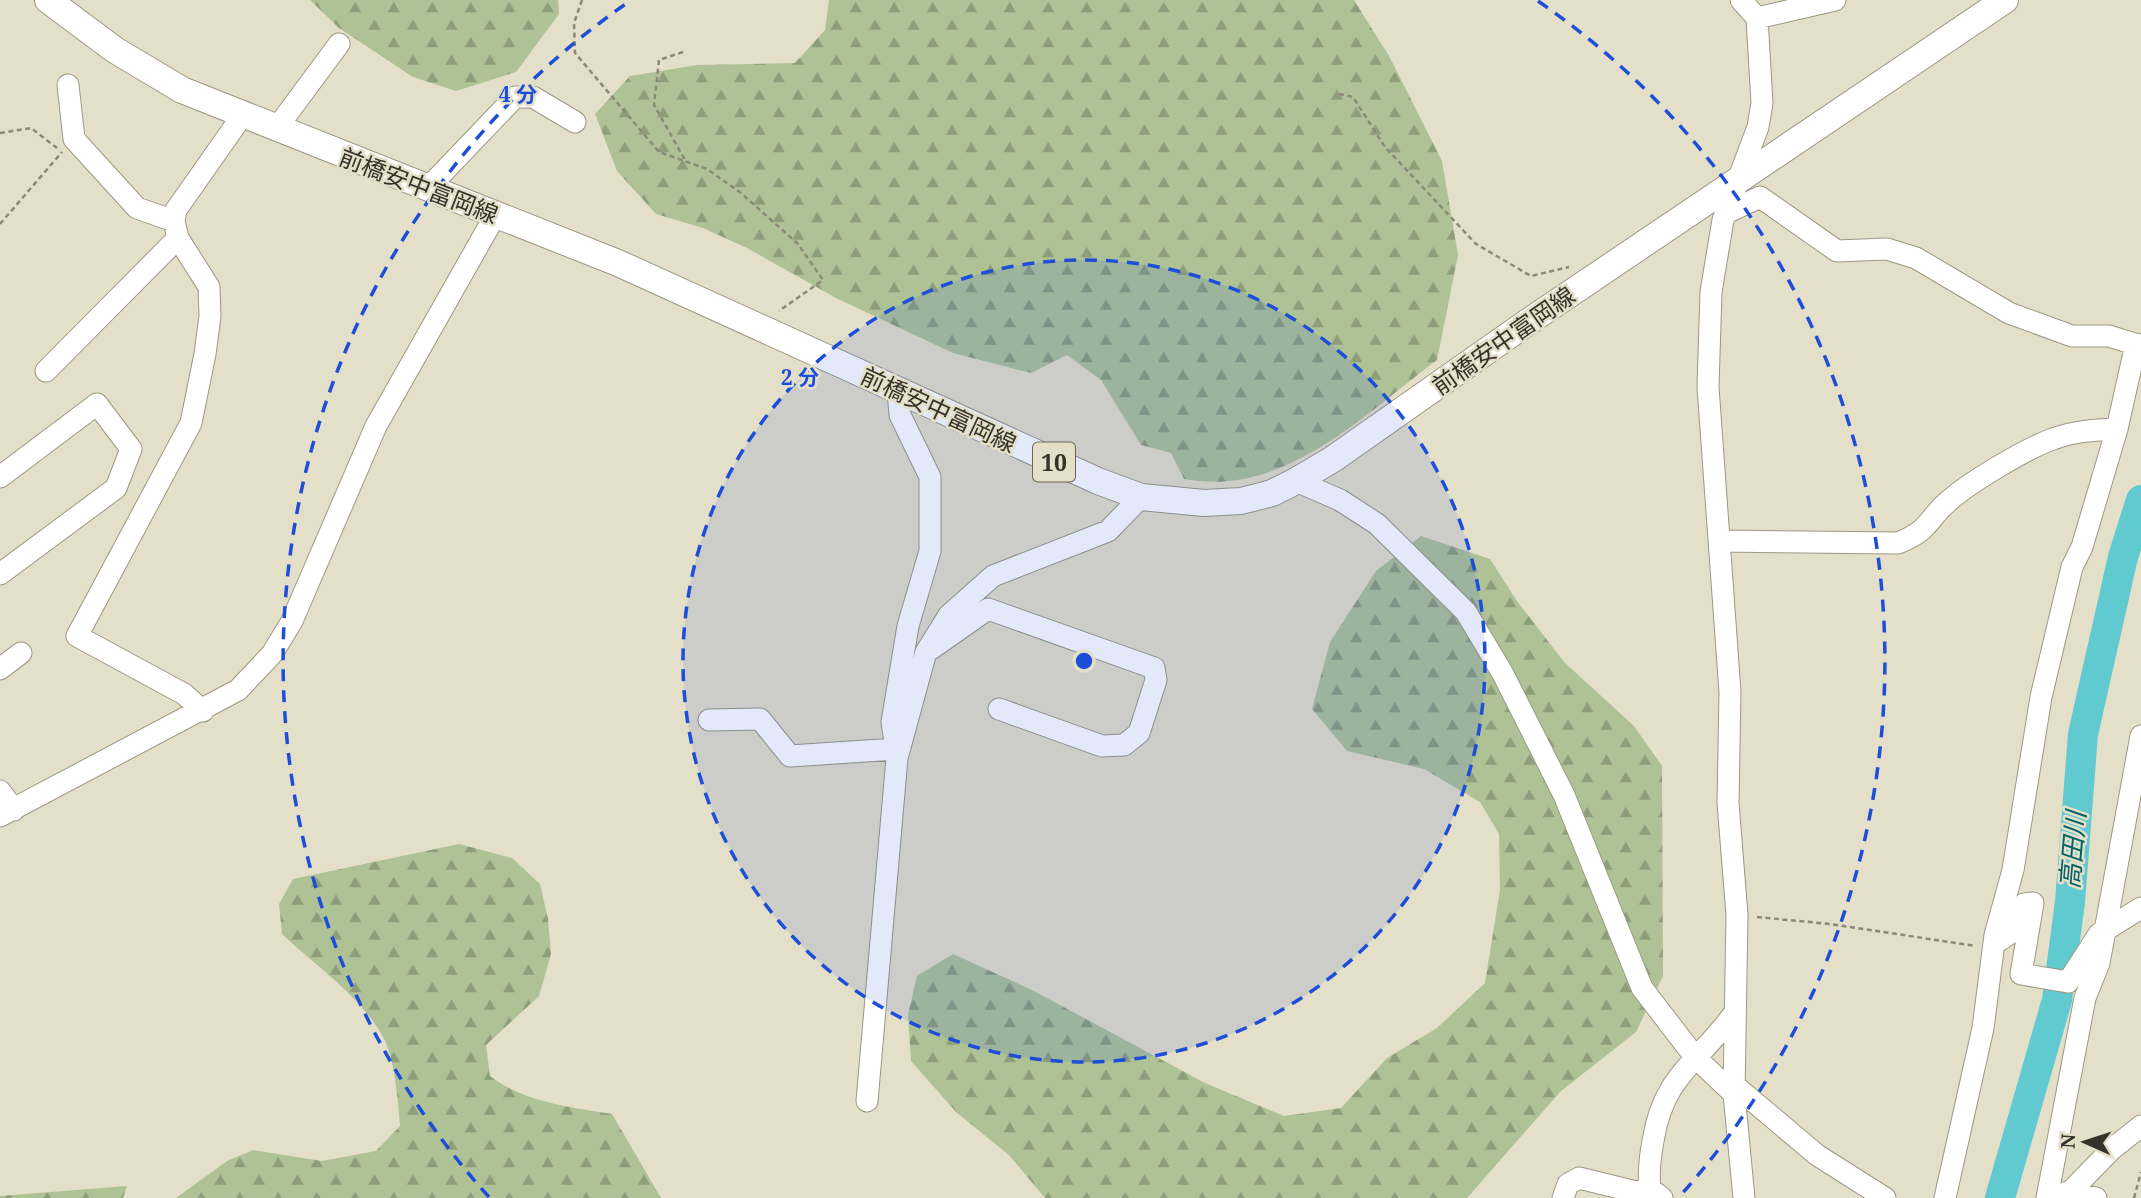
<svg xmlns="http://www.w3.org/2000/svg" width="2141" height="1198" font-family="'Noto Serif','Noto Sans JP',serif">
	<defs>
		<pattern id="forest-firs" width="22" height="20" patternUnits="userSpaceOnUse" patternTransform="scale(1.75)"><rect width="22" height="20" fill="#aec296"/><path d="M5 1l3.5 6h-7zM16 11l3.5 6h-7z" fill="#8e9e7b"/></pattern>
	</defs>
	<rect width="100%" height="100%" fill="#e4dfc8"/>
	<path fill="url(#forest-firs)" d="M310 0H558L559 14 516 72 456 91 413 77 339 28Z
		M829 0H1354L1389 56 1442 161 1458 255 1437 360C1363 415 1284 498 1184 479L1171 453 1141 445 1101 380 1067 355 1031 373 953 353 836 298 747 248 703 228 656 214 617 171 595 114 630 76 697 65 795 63 825 30Z
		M1421 536 1490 559 1517 601 1564 662 1634 726 1662 766 1663 976 1636 1032 1561 1091 1467 1198H1045L1009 1155 956 1112 911 1061 908 1015 917 976 953 954 1032 990 1205 1083 1284 1116 1341 1108 1387 1058 1437 1028 1485 983 1500 890 1499 834 1480 802 1424 769 1347 751 1312 709 1330 642 1376 571Z
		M459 844 512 858 540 884 548 919 551 954 539 996 486 1045 490 1076C524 1102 570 1107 612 1114L661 1198H176L227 1161 253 1150 322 1161 376 1151 400 1126C398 1101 395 1057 382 1035 359 995 316 966 282 934L279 904 293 879Z
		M127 1186 123 1198H0V1196Z"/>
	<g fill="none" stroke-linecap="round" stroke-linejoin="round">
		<path stroke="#60cad0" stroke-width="30" d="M2000 1198 2057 1000 2070 902 2083 734 2123 557 2141 500"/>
		<defs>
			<path id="minor" d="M1741 0 1757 18 1762 103 1758 127 1723 220 1711 292 1708 387 1730 692 1728 803 1737 915 1734 1094 1744 1198
				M1757 18 1835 0
				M68 85 74 139 137 208 174 221
				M276 129 339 44
				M428 188 515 97H533L575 122
				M1726 213 1760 197 1837 251 1887 249 1916 258 2009 313 2072 336H2109L2141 346
				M46 371 178 238
				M0 477 97 404 131 449 116 488 0 574
				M1296 481 1340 500 1377 524 1466 612 1503 674 1564 795 1642 988 1695 1057 1734 1094
				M1720 541 1898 543C1933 529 1926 519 1951 499 1972 481 2027 448 2053 439 2074 431 2095 430 2117 429
				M931 649 988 609 1154 668 1156 680 1139 733 1124 745 1102 746 999 709
				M0 669 21 653
				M203 711 184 694 77 636 191 423 205 354 210 316 209 287 178 238 174 221 176 210 242 116
				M709 720 760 719 790 756 896 749
				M896 749 892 722 908 626 930 551V477L900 415 898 391
				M0 791 14 810
				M0 816 238 690 272 654 292 621 376 426 496 214
				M1994 944 2009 934 2024 904 2033 903 2021 974 2068 982 2099 934 2141 908
				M1734 1085 1817 1155 1885 1198
				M867 1101 897 758 926 652 949 615 993 576 1108 531 1141 497
				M2067 1192 2096 1198
				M1563 1198 1568 1184 1579 1178 1636 1192 1650 1189
				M1662 1198 1650 1189C1648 1172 1650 1157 1653 1141 1664 1073 1699 1063 1735 1012
				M1945 1198 1983 1028 1995 935 2013 870 2041 697 2072 567 2082 547 2117 429 2136 344
				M2047 1198 2085 998 2099 963 2141 736
				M2064 1198 2112 1149 2141 1126"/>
			<path id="major" d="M48 0 115 50 182 90 618 263 1098 481 1141 497 1204 503 1241 501 1272 493 1296 481 1333 459 1528 322 2005 0"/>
		</defs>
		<use href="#minor" stroke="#9c9882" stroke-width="23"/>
		<use href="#major" stroke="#9c9882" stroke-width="28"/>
		<path stroke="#8c8979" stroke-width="2.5" stroke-dasharray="5 3.5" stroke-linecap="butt" d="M582 0 574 23 575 53 659 152 707 169 741 193 798 244 823 280 779 311
			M683 52 659 60 654 105 685 160
			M1339 94 1353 97 1385 147 1476 244 1531 276 1569 267
			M0 133 31 128 57 148
			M0 224 62 152
			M1757 917 1830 924 1976 946
			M2134 1198 2141 1172"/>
		<use href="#minor" stroke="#fff" stroke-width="21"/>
		<use href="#major" stroke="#fff" stroke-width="26"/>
	</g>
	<circle cx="1084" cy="661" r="401" fill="#1d4ed8" fill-opacity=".12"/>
	<g fill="none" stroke="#1d4ed8" stroke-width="3.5" stroke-dasharray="12 9">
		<circle cx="1084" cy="661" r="401"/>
		<path d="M489 1197A801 801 0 0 1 630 1M1538 1A801 801 0 0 1 1679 1197"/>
	</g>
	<g text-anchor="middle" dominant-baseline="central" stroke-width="5" stroke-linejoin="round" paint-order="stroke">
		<rect fill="#e4dfc8" stroke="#696659" stroke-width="2" x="1033" y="442.5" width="42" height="39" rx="5"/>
		<g font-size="23" font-weight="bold" fill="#34322a">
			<text x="1054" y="462">10</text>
		</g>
		<g font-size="24" fill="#34322a" stroke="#e4dfc8">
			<text transform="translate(419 185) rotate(21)">前橋安中富岡線</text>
			<text transform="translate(1503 340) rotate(-35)">前橋安中富岡線</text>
			<text transform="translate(939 409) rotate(25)">前橋安中富岡線</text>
		</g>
		<g font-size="26" font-style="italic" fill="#006166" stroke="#e4dfc8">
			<text transform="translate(2072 850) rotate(-85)">高田川</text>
		</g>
	</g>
	<circle cx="1084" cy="661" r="10" fill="#1d4ed8" stroke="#e4dfc8" stroke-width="3.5"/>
	<g font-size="21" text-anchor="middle" font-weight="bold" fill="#1d4ed8" stroke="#e4dfc8" stroke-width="5" stroke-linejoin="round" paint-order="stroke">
		<text x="518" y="102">4 分</text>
		<text x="800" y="385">2 分</text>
	</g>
	<g transform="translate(2085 1142) rotate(273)" stroke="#e4dfc8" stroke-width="5" paint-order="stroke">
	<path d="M0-5L12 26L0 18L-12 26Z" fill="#34322a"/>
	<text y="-10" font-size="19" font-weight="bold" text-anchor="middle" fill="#34322a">N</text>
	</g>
</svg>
